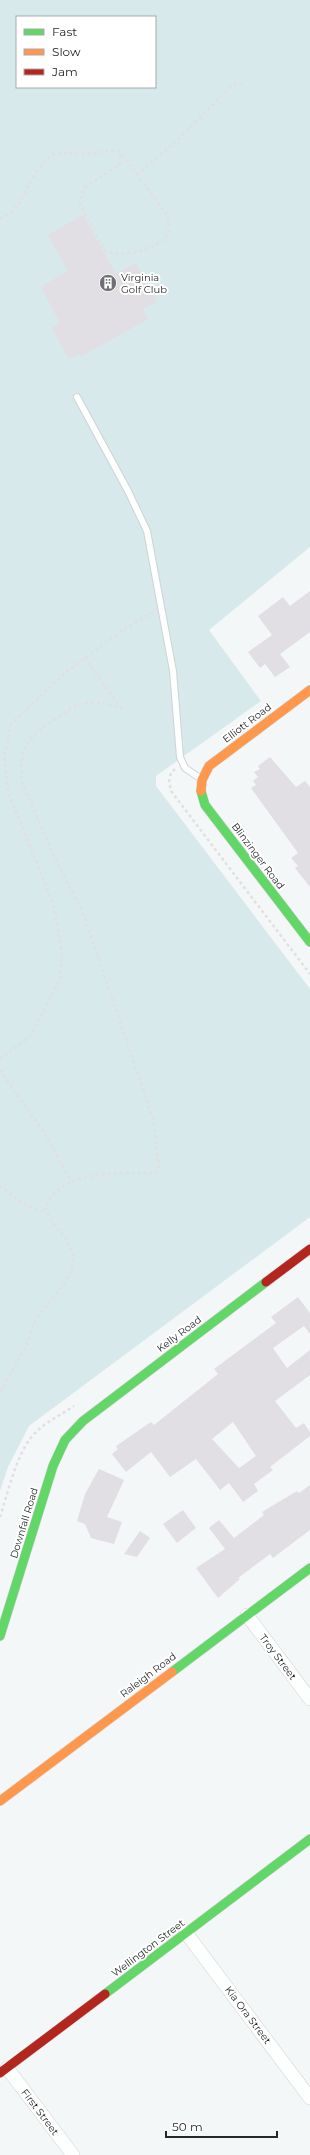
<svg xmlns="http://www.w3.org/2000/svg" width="310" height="2155" font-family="Montserrat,sans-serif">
	<rect width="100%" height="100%" fill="#f4f7f8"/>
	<path fill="#d7e9eb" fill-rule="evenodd" d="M0 0H310V547L209 630 261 701 156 776V786L310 989V1217L29 1426 8 1467 0 1491ZM17 17H155V87H17Z"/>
	<path fill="#e1dee4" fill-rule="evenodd" d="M83 215 116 274 136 263 157 302 143 309 148 319 80 357 79 354 69 359 52 328 60 323 41 287 68 271 48 235Z
		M310 591V632L280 654 290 667 275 677 265 664 260 668 248 652 272 635 258 616 283 597 290 606Z
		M270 757 296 787 305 781 310 787V887L295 868 298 866 291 858 298 853 251 788 256 785 253 781 258 777 254 772 260 769 258 766Z
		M298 1297 310 1313V1334L304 1326 273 1348 287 1368 310 1350V1375L275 1401 296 1428 304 1423 310 1432V1436L270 1467 273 1470 254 1484 258 1491 243 1502 229 1483 220 1490 196 1459 170 1477 151 1452 126 1472 112 1454 118 1449 116 1446 151 1422 154 1425 218 1374 214 1369 276 1323 271 1317ZM233 1422 256 1456 239 1468 212 1439Z
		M99 1469 124 1480 107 1517 122 1522 114 1544 91 1538 85 1524 77 1521 85 1494Z
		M310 1485V1530L273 1558 270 1554 238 1578 240 1579 218 1598 196 1568 225 1549 209 1528 219 1520 234 1538 264 1515 262 1512 297 1491 299 1493Z
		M183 1510 196 1528 177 1543 163 1524Z
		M140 1531 150 1538 137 1557 124 1554Z"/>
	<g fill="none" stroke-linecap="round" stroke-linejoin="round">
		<defs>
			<path id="lane" d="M77 397 128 491 147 531 173 671 180 757 185 768 200 778"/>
			<path id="street" d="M247 1615 310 1699
				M186 1933 310 2098
				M7 2068 73 2155"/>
			<path id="fast" d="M201 791 205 805 310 942
				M0 1636 53 1466 65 1440 83 1421 266 1282
				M172 1672 310 1568
				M105 1994 310 1839"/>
			<path id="slow" d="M201 791 202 780 209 766 310 690
				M0 1801 172 1672"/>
			<path id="jam" d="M266 1282 310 1249
				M0 2073 105 1994"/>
		</defs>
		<use href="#lane" stroke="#d0d2d3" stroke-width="8"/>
		<use href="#street" stroke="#d0d2d3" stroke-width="14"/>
		<use href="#fast" stroke="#d0d2d3" stroke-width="10"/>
		<use href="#slow" stroke="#d0d2d3" stroke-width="10"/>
		<use href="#jam" stroke="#d0d2d3" stroke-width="10"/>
		<path stroke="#e0e0e0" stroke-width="2.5" stroke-dasharray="3 3" stroke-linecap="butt" d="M137 175 181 137 229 88 245 81
			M0 219C23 207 20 198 32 179 37 170 44 162 51 155 63 151 73 154 85 154 98 154 107 148 120 152L168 216 169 232C161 249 119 260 104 250L80 203 84 188 120 164V152
			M175 769 171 773 169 782 171 791 310 974
			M0 1059 30 1036 60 980 62 953 53 903 8 792 4 758 11 724 67 671 123 630 153 612
			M0 1070 43 1131 72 1182
			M0 1186C13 1196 28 1210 45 1211
			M0 1392C9 1376 19 1361 27 1344 31 1336 31 1327 36 1319 48 1299 74 1282 73 1257 72 1239 50 1226 45 1207 62 1169 118 1173 154 1173L159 1169 153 1119 83 913 55 858 22 782C18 746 30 736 58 717 66 712 75 704 85 703 97 700 109 705 121 708L85 658
			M0 1517C8 1493 17 1450 36 1432 47 1421 61 1415 74 1406"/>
		<use href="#lane" stroke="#fdfefe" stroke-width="6"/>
		<use href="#street" stroke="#fdfefe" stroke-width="13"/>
		<use href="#fast" stroke="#63d668" stroke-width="9"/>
		<use href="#slow" stroke="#ff974d" stroke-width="9"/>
		<use href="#jam" stroke="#b3261e" stroke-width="9"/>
	</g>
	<defs>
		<symbol id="building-disc" viewBox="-11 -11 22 22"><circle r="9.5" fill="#6e7071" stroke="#fff"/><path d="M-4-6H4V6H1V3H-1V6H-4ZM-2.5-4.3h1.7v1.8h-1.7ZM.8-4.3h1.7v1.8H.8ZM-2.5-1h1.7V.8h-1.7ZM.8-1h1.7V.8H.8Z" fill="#fff"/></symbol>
	</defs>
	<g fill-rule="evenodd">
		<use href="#building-disc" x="98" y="273" width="20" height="20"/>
	</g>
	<g text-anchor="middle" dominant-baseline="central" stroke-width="4" stroke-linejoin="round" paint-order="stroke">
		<g font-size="10" fill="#262828" stroke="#fff" text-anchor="start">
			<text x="121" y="277">Virginia<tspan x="121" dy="12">Golf Club</tspan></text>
		</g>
		<g font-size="10" fill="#262828" stroke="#fff">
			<text transform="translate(247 723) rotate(-37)">Elliott Road</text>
			<text transform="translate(258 856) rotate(53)">Blinzinger Road</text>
			<text transform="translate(179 1334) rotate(-37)">Kelly Road</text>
			<text transform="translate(24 1523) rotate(-73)">Downfall Road</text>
			<text transform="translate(278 1657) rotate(53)">Troy Street</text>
			<text transform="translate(148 1675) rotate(-37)">Raleigh Road</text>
			<text transform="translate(148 1948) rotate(-37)">Wellington Street</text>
			<text transform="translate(248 2015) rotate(53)">Kia Ora Street</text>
			<text transform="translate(40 2112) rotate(53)">First Street</text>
		</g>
	</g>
	<rect x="16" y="16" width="140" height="72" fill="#ffffff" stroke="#a8a9a9"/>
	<rect x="24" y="29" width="20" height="6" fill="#63d668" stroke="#a8a9a9"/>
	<text x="52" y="36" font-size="12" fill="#262828">Fast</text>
	<rect x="24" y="49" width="20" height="6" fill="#ff974d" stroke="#a8a9a9"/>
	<text x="52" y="56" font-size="12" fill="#262828">Slow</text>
	<rect x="24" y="69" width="20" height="6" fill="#b3261e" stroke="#a8a9a9"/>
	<text x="52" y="76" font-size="12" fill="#262828">Jam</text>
	<path d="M166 2131v6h111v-6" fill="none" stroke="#262828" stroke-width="2"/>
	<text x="172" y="2131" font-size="12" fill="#262828" stroke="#ffffff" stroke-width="3" paint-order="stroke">50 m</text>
</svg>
